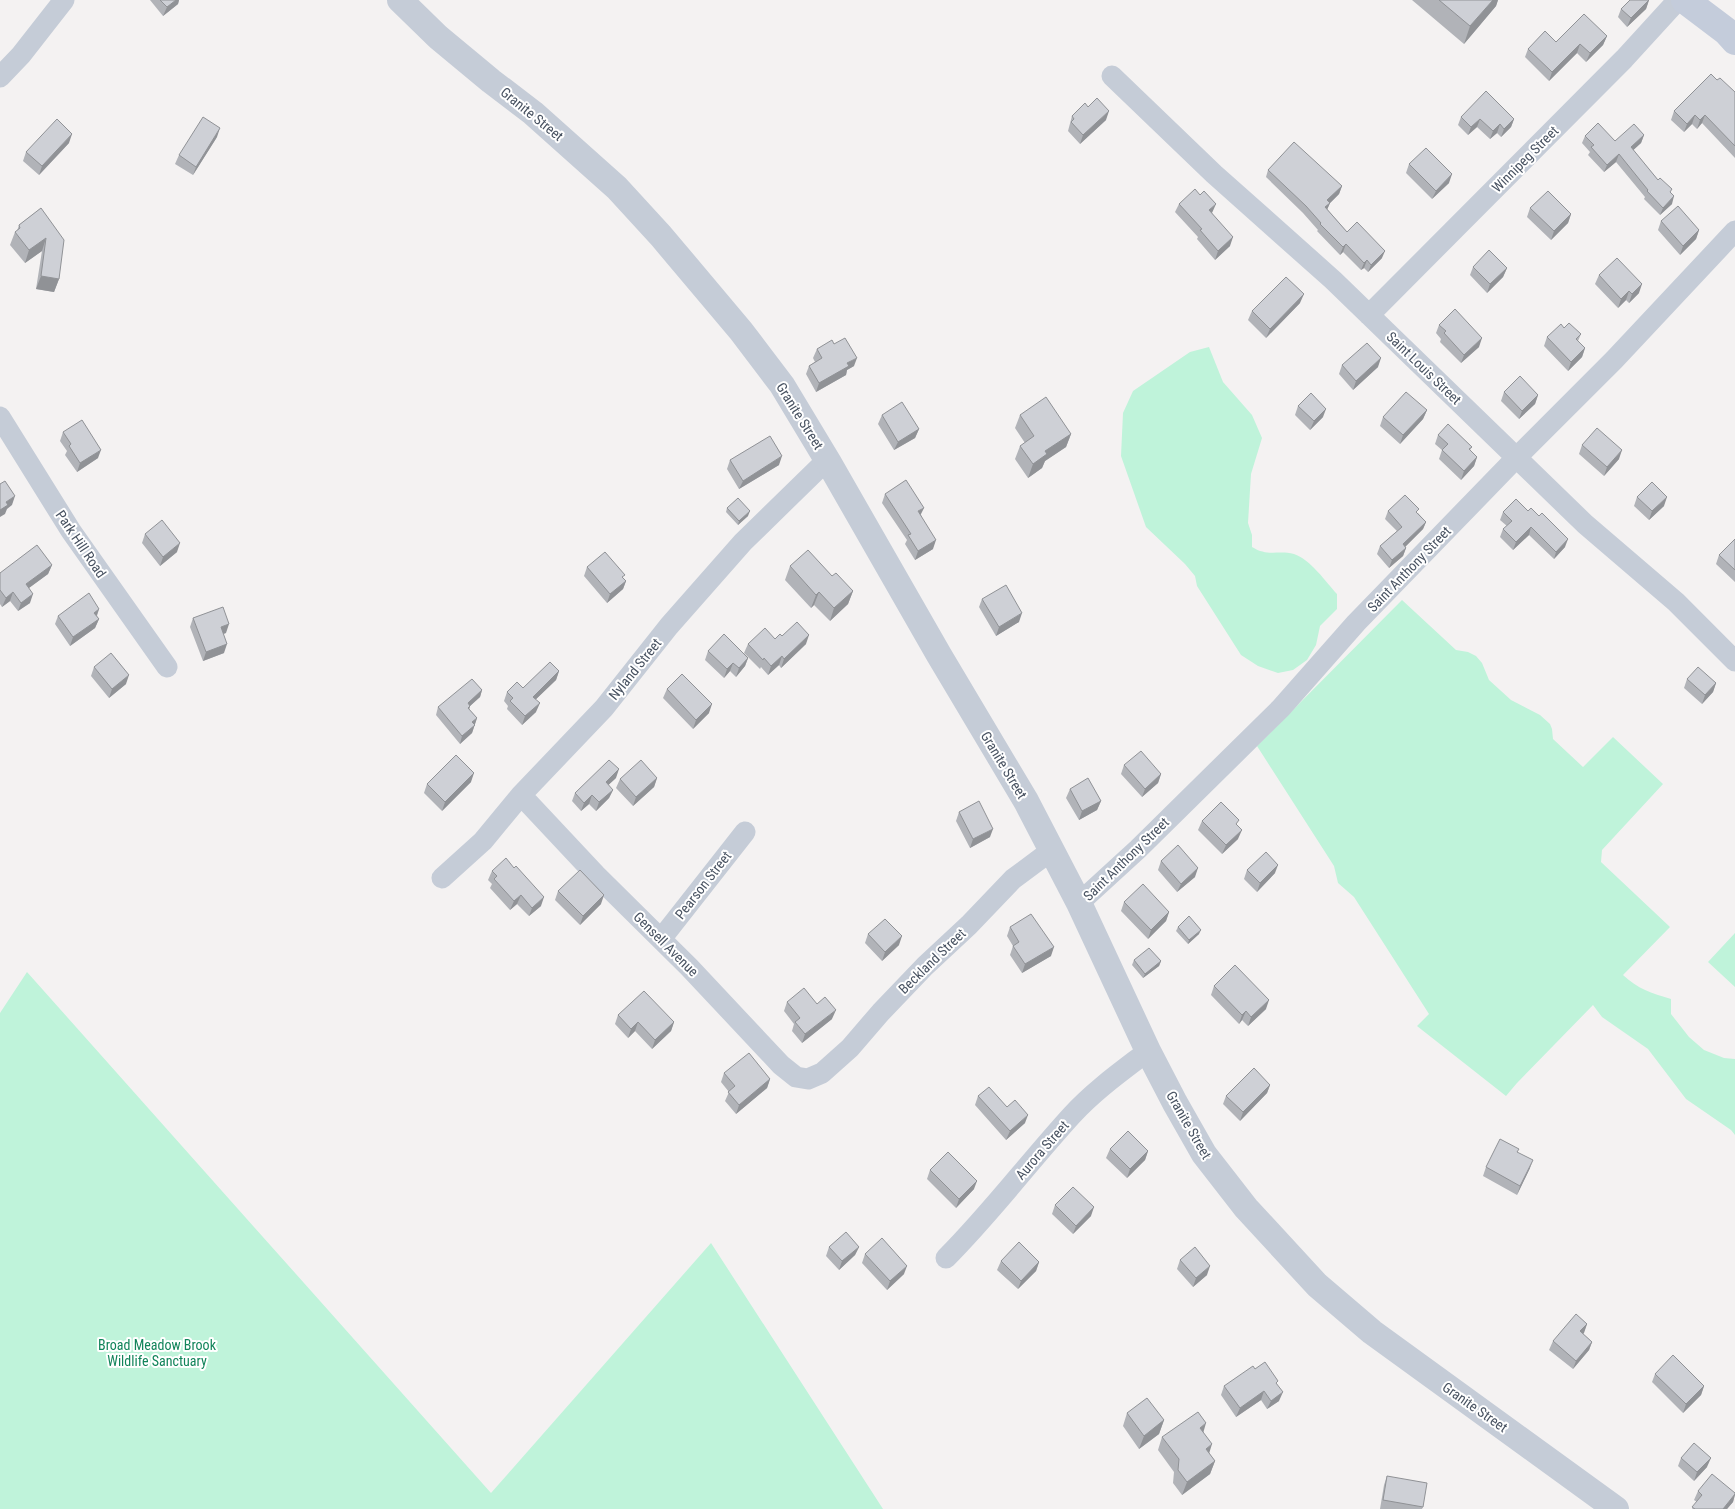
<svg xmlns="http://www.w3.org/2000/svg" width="1735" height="1509" font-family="'Roboto Condensed',sans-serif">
	<rect width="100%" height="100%" fill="#f4f2f2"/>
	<path fill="#bff3da" d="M1209 347 1223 382 1252 415 1262 438 1251 474 1248 523 1252 535V547C1268 557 1278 550 1294 554 1310 559 1326 582 1337 594V609L1320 626 1316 645 1307 660 1293 670 1278 673 1258 666 1241 655 1197 586 1195 576 1185 564 1146 527 1121 456 1123 413 1133 391 1190 352Z
		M1402 600 1456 650 1468 652 1476 656 1482 663 1489 680 1511 700 1540 715 1550 724 1552 729 1553 739 1583 767 1613 737 1663 784 1602 850 1601 862 1670 927 1623 975C1638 989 1651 993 1671 999V1014L1689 1037 1704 1050 1724 1058 1735 1059V1135L1731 1130 1686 1099 1648 1049 1602 1017 1593 1005 1517 1083 1506 1096 1417 1026 1429 1014 1354 897 1338 883 1334 866 1257 746Z
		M1735 933V987L1708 962Z
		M27 972 491 1493 711 1243 883 1509H0V1013Z"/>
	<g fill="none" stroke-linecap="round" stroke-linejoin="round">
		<path stroke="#c5ccd7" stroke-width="21" d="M1112 76 1214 174 1333 280 1585 524 1676 602 1735 661
			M0 77 21 55 64 0
			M1369 315 1624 59 1678 0
			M0 417 71 531 167 667
			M521 795 596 875 689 967 781 1065 796 1077 808 1079 822 1073 850 1048 881 1012 925 966 969 925 1013 879 1052 850
			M442 878 483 841 521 795 604 708 669 626 743 542 827 460
			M1079 903 1138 849 1281 708 1356 623 1516 458 1614 360 1735 231
			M661 939 745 832
			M946 1258C991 1213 1029 1162 1072 1115 1095 1090 1122 1071 1148 1051"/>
		<path stroke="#c5ccd7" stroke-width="26" d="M400 0 438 37 491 81 533 113 617 188 661 236 741 331 782 385 829 463 939 655 1026 801 1079 903 1148 1051 1175 1103 1204 1154 1246 1208 1317 1285 1372 1332 1616 1509"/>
		<path stroke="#c4ccdb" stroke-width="28" d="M1685 0 1726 31 1735 41"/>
	</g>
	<path fill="#b1b3b8" d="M150 0H179L178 4 163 16Z
		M1412 0H1498L1496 6 1464 44Z
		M1649 0 1646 9 1627 27 1618 17 1621 9Z
		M1607 36 1603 45 1586 62 1577 53 1549 81 1525 57 1528 49 1556 42Z
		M1717 80 1735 92V158L1702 123 1697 129 1692 124 1684 132 1671 120 1674 111Z
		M1072 116 1106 120 1080 144 1068 131Z
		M1461 117 1514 119 1511 127 1501 137 1497 133 1490 139 1477 127 1468 135 1458 125Z
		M1644 135 1641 143 1633 150 1658 180 1671 193 1672 204 1660 215 1644 199 1645 197 1616 162 1604 172 1588 155 1590 152 1582 143 1585 136 1615 141Z
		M217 137 193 175 175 164 179 155Z
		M69 143 39 175 23 161 26 152Z
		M1409 164 1449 183 1432 199 1406 173Z
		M1268 170 1342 186 1339 194 1330 203 1327 209 1347 232 1382 258 1368 272 1364 268 1361 270 1343 252 1340 255 1317 231 1318 230 1303 213 1266 177Z
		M1179 204 1212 213 1230 246 1215 260 1197 239 1198 237 1175 212Z
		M41 208 59 279 54 292 36 289 42 251 25 263 10 245 15 232 17 231 19 225Z
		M1530 208 1571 214 1568 223 1551 240 1527 217Z
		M1661 221 1699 230 1696 239 1680 255 1658 230Z
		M1473 267 1507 268 1503 277 1487 293 1470 275Z
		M1599 275 1639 293 1629 303 1626 300 1618 308 1595 284Z
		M1300 303 1266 338 1248 320 1252 311Z
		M1439 325 1479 347 1461 363 1440 342 1441 339 1436 333Z
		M1564 328 1581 334 1578 341 1585 348 1582 357 1568 371 1544 346 1547 337Z
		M834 344 854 366 847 370 846 375 816 392 806 374 809 366 815 362 813 358 817 349Z
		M1342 365 1378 367 1353 390 1339 374Z
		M1504 392 1538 395 1535 404 1519 419 1501 401Z
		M1298 406 1323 417 1310 430 1295 415Z
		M1427 410 1423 419 1400 444 1380 426 1383 417Z
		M882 415 919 429 915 438 894 450 878 424Z
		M1020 415 1071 434 1066 447 1045 461 1042 468 1028 478 1015 459 1020 446 1025 443 1015 428Z
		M63 432 98 458 77 472 65 455 67 451 60 441Z
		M1438 435 1472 447 1470 450 1477 457 1474 466 1461 480 1439 459 1442 450 1435 444Z
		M1582 445 1619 459 1604 476 1579 454Z
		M730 460 779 465 739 489 727 469Z
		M885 494 921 515 933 549 915 560 905 544 907 540 882 503Z
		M1637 497 1664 506 1649 520 1634 506Z
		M1516 499 1565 547 1554 559 1529 535 1513 550 1500 537 1503 529 1507 526 1500 520 1503 512Z
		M727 508 748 516 738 525 726 512Z
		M1388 511 1418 513 1426 522 1423 529 1405 547 1406 548 1403 556 1389 568 1377 554 1380 546 1397 531 1385 519Z
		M145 534 177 552 160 566 142 543Z
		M1735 539V582L1716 564 1719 555Z
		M52 565 48 574 29 588 30 603 18 611 10 601 2 607 0 604V573Z
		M790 566 853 591 848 604 830 621 814 605 811 608 785 580Z
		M587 567 623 578 626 581 623 589 607 603 584 576Z
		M982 599 1019 622 996 636 979 607Z
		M99 609 97 616 99 619 95 628 70 646 55 624 58 616Z
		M193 618 226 633 223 634 224 653 203 661 190 627Z
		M782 636 806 644 781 668 779 665 768 675 761 667 760 669 744 653 748 644 775 639Z
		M708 651 748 658 745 666 736 677 730 671 724 678 705 660Z
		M94 667 126 684 109 698 91 676Z
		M559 671 556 680 536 699V712L522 725 507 709 508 706 504 701 507 692 523 688Z
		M1687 679 1716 683 1713 692 1702 704 1684 688Z
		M667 689 709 713 693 729 663 698Z
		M482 690 480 697 470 706 469 709 477 718 472 733 460 744 436 715 438 707Z
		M1124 765 1161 774 1158 783 1142 797 1121 774Z
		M616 778 608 785 613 790 609 798 596 811 589 804 581 811 572 801 575 793Z
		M657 778 654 787 633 806 616 788 620 779Z
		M471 782 442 811 424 793 427 784Z
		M1070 789 1101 801 1097 810 1079 820 1066 798Z
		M959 812 990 837 970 848 956 821Z
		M1202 821 1237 825 1238 839 1222 854 1198 830Z
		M1161 861 1195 877 1177 892 1158 870Z
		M1247 870 1275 873 1257 892 1244 879Z
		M492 871 541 906 529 916 517 904 510 910 490 888 492 884 488 880Z
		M558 891 601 904 580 925 555 900Z
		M1124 902 1169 912 1166 921 1148 939 1121 911Z
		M1010 927 1051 956 1022 973 1010 955 1013 946 1007 936Z
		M1178 927 1199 934 1188 944 1176 931Z
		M868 934 899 945 882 961 865 943Z
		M1134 960 1161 961 1159 966 1143 978 1132 965Z
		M1214 986 1266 1009 1248 1026 1242 1020 1239 1024 1211 995Z
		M787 1002 817 1004 832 1019 802 1043 792 1031 794 1024 784 1011Z
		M618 1015 674 1022 671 1031 652 1049 635 1031 628 1038 615 1024Z
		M724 1073 770 1079 767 1088 736 1114 725 1101 729 1092 721 1082Z
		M1270 1085 1267 1093 1240 1121 1223 1104 1226 1096Z
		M978 1096 1007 1107 1025 1123 1006 1140 975 1105Z
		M1110 1149 1148 1151 1145 1160 1127 1178 1106 1158Z
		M1517 1152 1530 1168 1517 1195 1483 1176 1486 1167Z
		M930 1170 974 1189 956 1208 927 1179Z
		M1055 1205 1091 1216 1073 1234 1052 1214Z
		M829 1247H859L855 1255 839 1270 826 1256Z
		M865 1254 904 1274 887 1290 862 1263Z
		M1180 1260 1207 1275 1193 1287 1177 1269Z
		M1001 1261 1039 1262 1036 1271 1018 1289 997 1270Z
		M1587 1324 1583 1334 1592 1342 1589 1350 1573 1369 1549 1350 1553 1341Z
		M1255 1369 1277 1384 1279 1401 1267 1409 1261 1400 1236 1417 1221 1395 1224 1386Z
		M1655 1374 1704 1386 1701 1395 1683 1413 1652 1382Z
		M1127 1413 1164 1420 1159 1434 1139 1449 1123 1426Z
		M1203 1431 1209 1453 1215 1461 1210 1474 1182 1495 1173 1483 1174 1472 1158 1450 1162 1437Z
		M1681 1458 1707 1467 1694 1481 1678 1466Z
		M1387 1476 1423 1507 1422 1509H1380L1384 1485Z
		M1698 1491 1735 1493V1495L1733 1502 1727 1509H1692L1697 1502 1694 1500Z"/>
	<path fill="#909296" d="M176 0H179L178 4 163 16 167 7Z
		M1493 0H1498L1496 6 1464 44 1470 26Z
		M1649 0 1646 9 1627 27 1631 18Z
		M1607 36 1603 45 1586 62 1590 53Z
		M1580 44 1577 53 1549 81 1552 72Z
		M1109 111 1106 120 1080 144 1083 135Z
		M1695 115 1692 124 1684 132 1687 124Z
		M1705 115 1702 123 1697 129 1700 120Z
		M1480 119 1477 127 1468 135 1471 127Z
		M1514 119 1511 127 1501 137 1504 129Z
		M1500 124 1497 133 1490 139 1493 131Z
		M220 128 217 137 193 175 196 167Z
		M72 134 69 143 39 175 42 166Z
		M1644 135 1641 143 1628 155 1631 147Z
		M1619 154 1616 162 1604 172 1607 165Z
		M1452 174 1449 183 1432 199 1436 191Z
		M1342 186 1339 194 1330 203 1327 210 1322 215 1327 200Z
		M1674 196 1672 204 1660 215 1663 208Z
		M1216 204 1212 213 1206 219 1209 210Z
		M1571 214 1568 223 1551 240 1554 231Z
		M1699 230 1696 239 1680 255 1683 246Z
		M1233 237 1230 246 1215 260 1218 251Z
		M46 238 42 251 25 263 29 250Z
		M1346 244 1343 252 1340 255 1343 247Z
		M1385 251 1382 258 1368 272 1371 265Z
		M1367 260 1364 268 1361 270 1364 263Z
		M1507 268 1503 277 1487 293 1490 284Z
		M41 276 59 279 54 292 36 289Z
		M1642 284 1639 293 1629 303 1632 294Z
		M1629 291 1626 300 1618 308 1621 299Z
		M1304 294 1300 303 1266 338 1270 329Z
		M1482 338 1479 347 1461 363 1464 355Z
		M1585 348 1582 357 1568 371 1571 362Z
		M857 358 854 366 847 370 846 375 816 392 819 383 847 363Z
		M1381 358 1378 367 1353 390 1356 381Z
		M1538 395 1535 404 1519 419 1522 411Z
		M1326 409 1323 417 1310 430 1314 421Z
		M1427 410 1423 419 1400 444 1403 435Z
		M919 429 915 438 894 450 898 442Z
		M1071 434 1066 447 1045 461 1042 468 1028 478 1033 464 1045 451Z
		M101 450 98 458 77 472 80 463Z
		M1622 450 1619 459 1604 476 1607 467Z
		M782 456 779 465 739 489 743 481Z
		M1477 457 1474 466 1461 480 1464 471Z
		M15 496 12 505 7 509 5 514 0 517V510L6 502Z
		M1667 497 1664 506 1649 520 1652 511Z
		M924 508 920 516 918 511Z
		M750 511 748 516 738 525 739 521Z
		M1426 522 1423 529 1400 552 1403 544Z
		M1531 527 1529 535 1513 550 1516 542Z
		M1568 539 1565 547 1554 559 1556 552Z
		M936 540 933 549 915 560 918 551Z
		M180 543 177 552 160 566 163 557Z
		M1406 548 1403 556 1389 568 1392 560Z
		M52 565 48 574 22 593 26 584Z
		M626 581 623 589 607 603 610 594Z
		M853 591 848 604 830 621 834 608Z
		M13 592 10 601 2 607 6 598Z
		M819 592 814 605 811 608 816 595Z
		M33 594 30 603 18 611 21 603Z
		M99 609 96 617 94 613Z
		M1022 613 1019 622 996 636 999 627Z
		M99 619 95 628 70 646 73 637Z
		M229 624 226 633 217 636 221 627Z
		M809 635 806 644 781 668 784 659Z
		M227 644 224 653 203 661 206 652Z
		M782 656 779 665 768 675 771 666Z
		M748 658 745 666 736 677 739 668Z
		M733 663 730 671 724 678 727 669Z
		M559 671 556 680 530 705 533 697Z
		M129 675 126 684 109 698 112 689Z
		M1716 683 1713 692 1702 704 1705 695Z
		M482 690 480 697 470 706 468 714V703Z
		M540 703 536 712 522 725 525 716Z
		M712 704 709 713 693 729 696 720Z
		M477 718 472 733 460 744 462 736 472 722Z
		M619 769 616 778 602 791 606 782Z
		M474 773 471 782 442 811 445 802Z
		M1161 774 1158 783 1142 797 1145 789Z
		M657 778 654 787 633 806 636 797Z
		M613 790 609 798 596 811 599 802Z
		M592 795 589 804 581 811 584 803Z
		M1101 801 1097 810 1079 820 1082 811Z
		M993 829 990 837 970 848 973 839Z
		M1242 830 1238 839 1222 854 1226 845Z
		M1278 865 1275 873 1257 892 1260 883Z
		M1198 868 1195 877 1177 892 1181 884Z
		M521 895 517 904 510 910 514 901Z
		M604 895 601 904 580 925 583 916Z
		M544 897 541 906 529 916 532 908Z
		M1169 912 1166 921 1148 939 1151 930Z
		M1201 930 1199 934 1188 944 1189 940Z
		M902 936 899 945 882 961 885 952Z
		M1054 947 1051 956 1022 973 1025 964Z
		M1161 961 1159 966 1143 978 1145 974Z
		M1269 1000 1266 1009 1248 1026 1251 1017Z
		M836 1010 832 1019 802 1043 805 1034Z
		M1246 1011 1242 1020 1239 1024 1242 1015Z
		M638 1022 635 1031 628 1038 631 1029Z
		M674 1022 671 1031 652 1049 655 1040Z
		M770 1079 767 1088 736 1114 739 1105Z
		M1270 1085 1267 1093 1240 1121 1243 1112Z
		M1028 1115 1025 1123 1006 1140 1010 1131Z
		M1148 1151 1145 1160 1127 1178 1130 1169Z
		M1533 1160 1530 1168 1517 1195 1520 1186Z
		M977 1181 974 1189 956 1208 959 1199Z
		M1094 1207 1091 1216 1073 1234 1076 1226Z
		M859 1247 855 1255 839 1270 842 1261Z
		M1039 1262 1036 1271 1018 1289 1021 1281Z
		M907 1266 904 1274 887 1290 890 1281Z
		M1210 1266 1207 1275 1193 1287 1196 1278Z
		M1587 1324 1584 1333 1577 1340 1580 1331Z
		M1592 1342 1589 1350 1573 1369 1576 1361Z
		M1704 1386 1701 1395 1683 1413 1686 1404Z
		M1264 1391 1261 1400 1236 1417 1240 1408Z
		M1283 1392 1279 1401 1267 1409 1271 1401Z
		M1164 1420 1159 1434 1139 1449 1144 1436Z
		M1206 1423 1202 1437 1200 1428Z
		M1212 1444 1208 1457 1206 1449Z
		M1711 1458 1707 1467 1694 1481 1697 1472Z
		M1215 1461 1210 1474 1182 1495 1187 1482Z
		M1735 1494 1733 1502 1727 1509H1723Z"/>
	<path fill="#ced0d6" stroke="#909296" d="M160 0H176L167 7Z
		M1439 0H1493L1470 26Z
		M1630 0H1649L1631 18 1621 9Z
		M1584 14 1607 36 1590 53 1580 44 1552 72 1528 49 1545 31 1556 42Z
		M1711 74 1717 80 1720 78 1735 92V146L1705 115 1700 120 1695 115 1687 124 1674 111Z
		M1486 91 1514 119 1504 129 1500 124 1493 131 1480 119 1471 127 1461 117Z
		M1097 98 1109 111 1083 135 1071 122 1074 119 1072 116 1085 103 1088 107Z
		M203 117 220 128 196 167 179 155Z
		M57 119 72 134 42 166 26 152Z
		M1598 123 1615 141 1634 124 1644 135 1631 147 1658 180 1660 178 1672 189 1670 192 1674 196 1663 208 1647 191 1648 190 1619 154 1607 165 1591 147 1594 145 1585 136Z
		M1294 142 1342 186 1327 200 1330 203 1325 207 1347 232 1357 222 1385 251 1371 265 1367 260 1364 263 1346 244 1343 247 1320 224 1321 223 1306 206 1268 170Z
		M1426 148 1452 174 1436 191 1409 164Z
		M1195 189 1200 195 1204 191 1216 204 1209 210 1233 237 1218 251 1200 230 1202 229 1179 204Z
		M1548 191 1571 214 1554 231 1530 208Z
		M1678 206 1699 230 1683 246 1661 221Z
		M41 208 64 240 59 279 41 276 46 238 29 250 15 232 20 228 19 225Z
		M1489 250 1507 268 1490 284 1473 267Z
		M1617 258 1642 284 1632 294 1629 291 1621 299 1599 275Z
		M1286 277 1304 294 1270 329 1252 311Z
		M1455 309 1482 338 1464 355 1444 333 1446 331 1439 325Z
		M1569 323 1581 334 1576 339 1585 348 1571 362 1547 337 1561 324 1564 328Z
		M845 338 857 358 847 363 849 366 819 383 809 366 822 358 817 349 832 340 834 344Z
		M1367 343 1381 358 1356 381 1342 365Z
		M1520 376 1538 395 1522 411 1504 392Z
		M1406 392 1427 410 1403 435 1383 417Z
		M1311 393 1326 409 1314 421 1298 406Z
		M1046 397 1071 434 1045 451 1047 454 1033 464 1020 446 1034 436 1020 415Z
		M902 402 919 429 898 442 882 415Z
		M82 420 101 450 80 463 69 446 71 444 63 432Z
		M1448 424 1472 447 1469 449 1477 457 1464 471 1442 450 1448 444 1438 435Z
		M1597 428 1622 450 1607 467 1582 445Z
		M770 436 782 456 743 481 730 460Z
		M906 480 924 508 918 511 936 540 918 551 908 535 911 534 885 494Z
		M5 481 15 496 6 502 8 505 0 510V484Z
		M1652 482 1667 497 1652 511 1637 497Z
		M1405 495 1419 509 1416 512 1426 522 1403 544 1406 548 1392 560 1380 546 1402 527 1388 511Z
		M738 498 750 511 739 521 727 508Z
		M1516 499 1528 511 1531 508 1539 516 1542 513 1568 539 1556 552 1531 527 1516 542 1503 529 1512 521 1503 512Z
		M162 520 180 543 163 557 145 534Z
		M1735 539V570L1719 555Z
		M37 545 52 565 26 584 33 594 21 603 13 592 6 598 0 590V573Z
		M808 550 832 576 836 573 853 591 834 608 819 592 816 595 790 566Z
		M605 552 625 575 622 577 626 581 610 594 587 567Z
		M1006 585 1022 613 999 627 982 599Z
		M89 593 99 609 94 613 99 619 73 637 58 616Z
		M223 607 229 624 221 627 227 644 206 652 193 618Z
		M797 622 809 635 784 659 782 656 771 666 764 658 763 660 748 644 765 628 775 639 780 634 782 636Z
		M724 634 748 658 739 668 733 663 727 669 708 651Z
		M111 653 129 675 112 689 94 667Z
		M550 662 559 671 533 697 540 703 525 716 510 701 513 698 507 692 517 682 523 688Z
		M1698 667 1716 683 1705 695 1687 679Z
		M682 674 712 704 696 720 667 689Z
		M472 679 482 690 468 703 470 706 468 708 477 718 472 722 475 725 462 736 438 707Z
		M1141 751 1161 774 1145 789 1124 765Z
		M456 755 474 773 445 802 427 784Z
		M609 760 619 769 606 782 613 790 599 802 592 795 584 803 575 793Z
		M641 760 657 778 636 797 620 779Z
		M1088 778 1101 801 1082 811 1070 789Z
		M979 801 993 829 973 839 959 812Z
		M1221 802 1239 820 1236 824 1242 830 1226 845 1202 821Z
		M1178 845 1198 868 1181 884 1161 861Z
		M1266 852 1278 865 1260 883 1247 870Z
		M506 858 514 868 516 866 544 897 532 908 521 895 514 901 494 879 497 876 492 871Z
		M580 870 604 895 583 916 558 891Z
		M1143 884 1169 912 1151 930 1124 902Z
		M1031 914 1054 947 1025 964 1013 946 1019 942 1010 927Z
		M1189 916 1201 930 1189 940 1178 927Z
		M885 919 902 936 885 952 868 934Z
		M1149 948 1161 961 1145 974 1134 960Z
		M1235 965 1269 1000 1251 1017 1246 1011 1242 1015 1214 986Z
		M804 988 817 1004 825 997 836 1010 805 1034 795 1022 800 1018 787 1002Z
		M644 991 674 1022 655 1040 638 1022 631 1029 618 1015Z
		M749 1053 770 1079 739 1105 728 1092 735 1086 724 1073Z
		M1254 1068 1270 1085 1243 1112 1226 1096Z
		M989 1087 1007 1107 1015 1100 1028 1115 1010 1131 978 1096Z
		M1128 1131 1148 1151 1130 1169 1110 1149Z
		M1500 1139 1519 1149 1517 1152 1533 1160 1520 1186 1486 1167Z
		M948 1152 977 1181 959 1199 930 1170Z
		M1073 1187 1094 1207 1076 1226 1055 1205Z
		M846 1232 859 1247 842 1261 829 1247Z
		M882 1238 907 1266 890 1281 865 1254Z
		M1019 1242 1039 1262 1021 1281 1001 1261Z
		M1195 1247 1210 1266 1196 1278 1180 1260Z
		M1576 1314 1587 1324 1580 1331 1592 1342 1576 1361 1553 1341Z
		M1673 1355 1704 1386 1686 1404 1655 1374Z
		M1265 1362 1278 1381 1276 1383 1283 1392 1271 1401 1264 1391 1240 1408 1224 1386 1253 1366 1255 1369Z
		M1147 1398 1164 1420 1144 1436 1127 1413Z
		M1198 1412 1206 1423 1200 1428 1212 1444 1206 1449 1215 1461 1187 1482 1178 1470 1179 1459 1162 1437Z
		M1694 1443 1711 1458 1697 1472 1681 1458Z
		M1712 1474 1735 1493V1494L1723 1509H1695L1692 1507 1702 1495 1698 1491Z
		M1387 1476 1427 1483 1423 1507 1383 1500Z"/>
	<g text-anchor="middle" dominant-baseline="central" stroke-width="4" stroke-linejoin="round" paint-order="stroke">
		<g font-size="14" fill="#485261" stroke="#fff">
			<text transform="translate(532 114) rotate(39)">Granite Street</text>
			<text transform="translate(1525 159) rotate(-45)">Winnipeg Street</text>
			<text transform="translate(1424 368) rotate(44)">Saint Louis Street</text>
			<text transform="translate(800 416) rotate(58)">Granite Street</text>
			<text transform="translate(81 544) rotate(56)">Park Hill Road</text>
			<text transform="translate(1409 569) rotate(-46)">Saint Anthony Street</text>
			<text transform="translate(635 669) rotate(-51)">Nyland Street</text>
			<text transform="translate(1004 765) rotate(59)">Granite Street</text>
			<text transform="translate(1126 859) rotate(-44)">Saint Anthony Street</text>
			<text transform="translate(703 885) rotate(-52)">Pearson Street</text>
			<text transform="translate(666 944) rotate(45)">Gensell Avenue</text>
			<text transform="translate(932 961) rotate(-44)">Beckland Street</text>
			<text transform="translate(1189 1125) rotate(60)">Granite Street</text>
			<text transform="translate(1042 1150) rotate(-49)">Aurora Street</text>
			<text transform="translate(1475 1407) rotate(35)">Granite Street</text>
		</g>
		<g font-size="14" fill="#11845a" stroke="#fff">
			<text x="157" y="1345">Broad Meadow Brook<tspan x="157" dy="16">Wildlife Sanctuary</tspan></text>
		</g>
	</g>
</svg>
